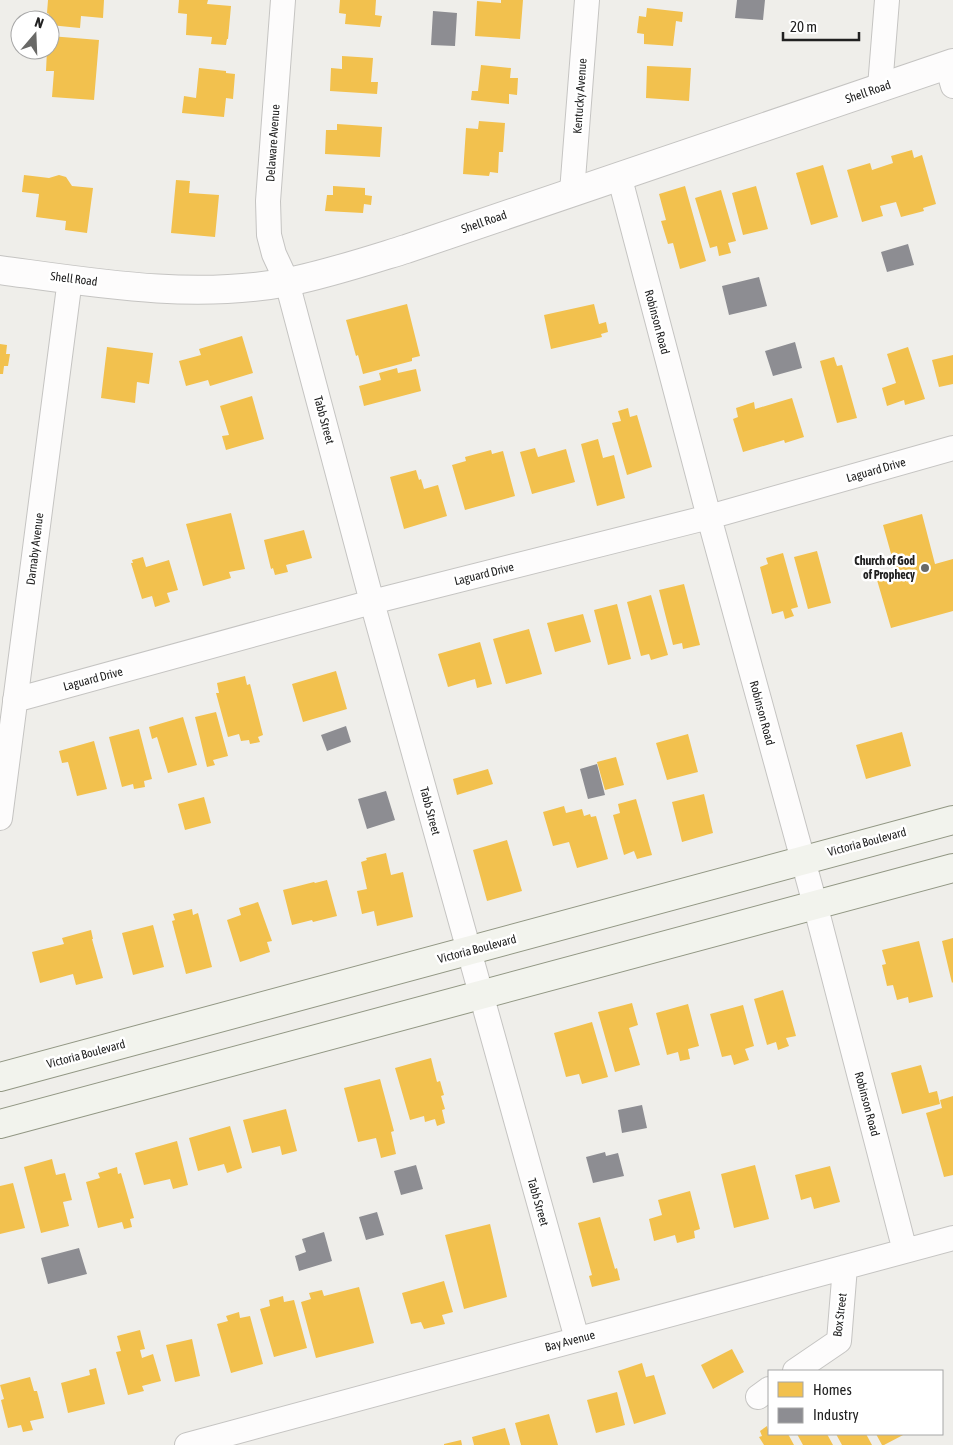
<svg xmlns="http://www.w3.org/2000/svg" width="953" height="1445" font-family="'Asap Condensed',sans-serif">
	<rect width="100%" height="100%" fill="#efeeea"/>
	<path fill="#f2c14e" d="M48 0H104L103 18 81 16 80 28 50 25V20H48L49 14 47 13Z
		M179 0H208L207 4 231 6 228 39H227L226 45 211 44 212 37 186 35 187 14 178 13Z
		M340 0H376L375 15 382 16 380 27 345 24 346 14 339 13Z
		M501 0H523L520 39 475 36 477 1 501 3Z
		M647 8 683 12 682 22 676 21 673 46 644 44V34L637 33 639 16 646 17Z
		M50 36 99 40 94 100 52 97 54 71H46L47 50H50Z
		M342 56 373 58 371 82H378L377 94 330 91 331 68 342 69Z
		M481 65 511 68 510 78H518L517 95 509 94V104L471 100 472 91H478Z
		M647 66 691 68 689 101 646 98Z
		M199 68 226 71V73L235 74 233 99 226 98 224 117 182 113 184 96 196 98Z
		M479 121 505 123 503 152H499L498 173 490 172 489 176 463 174 466 128 478 129Z
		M337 124 382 127 380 157 325 154 326 130H337Z
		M912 150 914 158 922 155 936 204 923 208 924 211 901 217 896 202 880 206 883 216 862 222 847 170 870 163 872 170 893 163 891 156Z
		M823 165 838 217 811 225 796 173Z
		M24 175 49 178 59 175 66 177 72 186 93 188 87 233 65 230 66 221 36 217 39 194 22 192Z
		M176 180 190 181 189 193 219 195 215 237 171 233Z
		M333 186 365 188V195L372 196 371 205 364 204 363 213 325 211 327 195H333Z
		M685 186 706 261 680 269 673 243 668 244 661 221 666 220 659 194Z
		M756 186 768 229 743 235 732 193Z
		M721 190 736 241 728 243 731 253 719 256 717 246 710 248 695 198Z
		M407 304 420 356 412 358V361L363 374 358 355 356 356 346 320Z
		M594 304 599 324 606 322 608 332 601 334 602 337 551 349 544 315Z
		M242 336 253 373 210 386 208 380 186 386 179 361 201 355 199 349Z
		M0 344 7 345 6 354H10L8 366H4L3 374H0Z
		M107 347 153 353 149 384 137 382 135 403 101 398Z
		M908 347 925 399 905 405 904 400 887 406 882 388 896 383 887 354Z
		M953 355V384L939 387 932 360Z
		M834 357 837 366 842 365 857 418 837 423 820 361Z
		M397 368 398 373 416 369 421 391 364 406 359 386 381 380 379 373Z
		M252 396 264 439 226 450 222 436 229 435 220 406Z
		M792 398 804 437 785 443 784 440 743 452 733 419 738 417 736 408 754 402 755 409Z
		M628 408 630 417 637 415 652 467 627 475 612 423 621 421 618 411Z
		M598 439 603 458 614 455 625 498 597 506 581 444Z
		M535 448 538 457 566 449 575 482 532 494 520 452Z
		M491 450 492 454 503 451 515 496 465 510 452 465 466 461 465 457Z
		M416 470 419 480 421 479 424 489 438 485 447 516 404 529 390 477Z
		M231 513 245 569 229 572 231 578 203 586 186 524Z
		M922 514 935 564 953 559V611L891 628 877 580 897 575 883 525Z
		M304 530 312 558 286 565 288 572 275 575 273 568 271 569 264 540Z
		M817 551 831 603 808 609 794 557Z
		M783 553 798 607 791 609 794 616 785 619 783 611 772 614 760 567 768 564 766 558Z
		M143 557 146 567 169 560 178 590 167 593 170 602 155 607 152 596 142 599 131 563H133L132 560Z
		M684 584 700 645 683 649 682 643 673 645 659 590Z
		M651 595 668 655 651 660 649 654 641 656 627 602Z
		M617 604 631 659 608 665 594 610Z
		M583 614 591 642 555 652 547 623Z
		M529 629 542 674 506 684 493 639Z
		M480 642 492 684 477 688 475 679 448 687 438 654Z
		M336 671 347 709 303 722 292 684Z
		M245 676 247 685 250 684 263 735 258 737 260 742 250 744 249 740 241 741 239 734 228 737 216 693H219L217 683Z
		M216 712 228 756 213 760 215 765 207 767 195 717Z
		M183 717 197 765 168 773 157 737 152 739 149 727Z
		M139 729 152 779 144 781 145 787 134 789 133 784 122 787 109 737Z
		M902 732 911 766 866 779 856 745Z
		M688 734 698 772 667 780 656 743Z
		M94 741 107 789 77 796 68 762 62 763 59 751Z
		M616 757 624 785 605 790 597 762Z
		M488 769 493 784 457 795 453 779Z
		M704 794 713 833 682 842 672 802Z
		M204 797 211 823 185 830 178 804Z
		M636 799 652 855 637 859 634 851 624 855 613 815 620 813 618 804Z
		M564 806 566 813 582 809 584 816 590 814 591 817 596 816 608 859 577 868 569 842 553 846 543 812Z
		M507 840 522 891 487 901 473 850Z
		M386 853 391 875 403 872 413 917 377 926 374 911 362 914 357 891 367 889 361 862 367 860 366 858Z
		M327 880 337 916 313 922 312 920 292 925 283 890 314 882 315 883Z
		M258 902 272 941 267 942 270 952 240 962 227 920 241 915 239 908Z
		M192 909 193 915 198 913 212 967 186 974 172 921 175 920 173 914Z
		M153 925 164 967 133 975 122 933Z
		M91 930 93 939H92L103 978 76 985 73 974 40 983 32 952 64 944 62 938Z
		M953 938V982L952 983 942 941Z
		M919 941 933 997 909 1003 908 997 897 1000 893 985 887 986 882 965 886 964 882 950Z
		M783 990 796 1036 786 1038 789 1046 778 1050 776 1042 767 1045 754 999Z
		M632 1003 638 1025 629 1028 640 1065 615 1072 598 1012Z
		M688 1004 699 1046 688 1049 690 1059 680 1061 678 1052 667 1055 656 1013Z
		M743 1005 754 1046 745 1049 749 1060 734 1065 731 1055 722 1057 710 1014Z
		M592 1022 608 1077 582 1084 579 1074 566 1077 554 1033Z
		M431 1058 437 1082 440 1081 444 1095 441 1096 445 1109 442 1110 445 1123 437 1126 435 1119 425 1122 424 1116 410 1120 395 1068Z
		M921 1065 929 1093 937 1091 940 1104 902 1114 891 1073Z
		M380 1079 394 1131 391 1132 396 1154 381 1158 376 1138 358 1142 344 1088Z
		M953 1096V1175L944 1177 926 1113 942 1108 940 1100Z
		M286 1109 297 1151 282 1155 280 1146 252 1153 243 1120Z
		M230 1126 242 1168 227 1173 224 1164 198 1171 189 1138Z
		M177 1141 188 1185 173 1189 170 1179 144 1185 135 1153Z
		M52 1159 56 1175 65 1173 72 1200 63 1202 69 1226 41 1233 24 1167Z
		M755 1165 769 1219 734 1228 721 1174Z
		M830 1166 840 1202 814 1209 811 1197 801 1200 795 1175Z
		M117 1167 118 1174 121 1173 134 1218 130 1219 132 1227 124 1229 122 1222 98 1228 86 1182 100 1178 98 1173Z
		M13 1183 25 1228 0 1234V1186Z
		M690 1191 700 1229 694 1231 695 1238 677 1243 675 1235 654 1241 649 1219 662 1215 658 1200Z
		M600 1217 615 1269 617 1268 620 1280 592 1287 589 1276 592 1275 578 1223Z
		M490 1224 507 1297 464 1309 445 1235Z
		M444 1281 453 1312 442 1315 445 1324 424 1329 421 1322 411 1324 402 1293Z
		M359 1287 374 1343 316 1358 301 1302 311 1299 309 1293 322 1290 324 1296Z
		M283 1296 284 1302 294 1300 307 1348 274 1357 260 1309 270 1306 269 1300Z
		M239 1312 240 1318 250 1316 263 1364 231 1373 217 1324 228 1321 226 1316Z
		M140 1330 145 1349 140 1350 142 1358 153 1354 161 1381 142 1386 144 1391 128 1395 116 1352 121 1351 117 1336Z
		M192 1339 200 1376 175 1382 166 1345Z
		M732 1349 744 1372 713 1389 701 1365Z
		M642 1363 646 1377 654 1375 666 1414 634 1424 618 1371Z
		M96 1368 105 1404 68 1413 61 1383 90 1375 89 1370Z
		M30 1377 34 1391H37L44 1418 30 1421 33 1430 23 1432 21 1425 8 1428 1 1400 4 1399 0 1385Z
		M617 1392 625 1425 596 1433 587 1400Z
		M549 1414 558 1445H521L515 1423Z
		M767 1426 769 1434H788L794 1445H764L759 1437 762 1436 760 1431Z
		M505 1428 510 1445H474L472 1437Z
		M797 1434H827L833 1445H803Z
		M836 1434H866L872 1445H842Z
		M876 1434H905L884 1445H882Z
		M461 1440 462 1445H444V1444Z"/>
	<path fill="#8d8d92" d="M737 0H765L763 20 735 18Z
		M433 11 457 13 455 46 431 45Z
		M908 244 914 265 887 272 881 252Z
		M759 277 767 306 729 315 722 286Z
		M795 342 802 368 773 376 765 351Z
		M346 726 351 742 327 751 321 735Z
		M597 764 605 795 588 799 580 769Z
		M386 791 395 820 367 829 358 799Z
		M642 1105 647 1128 622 1133 618 1110Z
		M605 1152 606 1156 618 1153 624 1176 593 1183 586 1157Z
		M416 1165 423 1189 401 1195 394 1171Z
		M377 1212 384 1235 366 1240 359 1217Z
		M324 1232 332 1261 299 1271 295 1256 306 1252 302 1239Z
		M79 1248 87 1274 48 1284 41 1258Z"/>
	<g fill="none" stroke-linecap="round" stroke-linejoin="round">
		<defs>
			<path id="minor" d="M283 0 268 201 269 235 274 254 287 282 372 602 577 1339
				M947 65 953 86
				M880 87 887 0
				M619 175 709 517 815 904 905 1251
				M572 192 587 0
				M15 700 372 602 709 517 953 448
				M0 818 70 279
				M795 1371 839 1341 845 1267
				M758 1397 769 1389
				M187 1445 953 1238"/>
			<path id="tertiary" d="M0 270C95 283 193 300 288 282 328 274 367 261 406 249L953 63"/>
			<path id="secondary" d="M0 1077 953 820
				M0 1124 953 868"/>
		</defs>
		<use href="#minor" stroke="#c5c4c2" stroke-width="26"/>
		<use href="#tertiary" stroke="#c5c4c2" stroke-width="30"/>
		<use href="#secondary" stroke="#929784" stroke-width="30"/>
		<use href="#minor" stroke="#fdfcfc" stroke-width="24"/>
		<use href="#tertiary" stroke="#fdfcfc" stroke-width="28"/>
		<use href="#secondary" stroke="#f2f3ed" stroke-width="28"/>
	</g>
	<circle fill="#696967" stroke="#fff" stroke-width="2" cx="925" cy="568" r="5"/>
	<g text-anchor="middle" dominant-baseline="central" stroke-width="5" stroke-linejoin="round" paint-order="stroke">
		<g font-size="12" fill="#212121" stroke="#fff">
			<text transform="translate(868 92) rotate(-19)">Shell Road</text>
			<text transform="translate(580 96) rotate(-86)">Kentucky Avenue</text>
			<text transform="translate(273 143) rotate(-86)">Delaware Avenue</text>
			<text transform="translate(484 222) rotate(-19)">Shell Road</text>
			<text transform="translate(74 279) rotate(7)">Shell Road</text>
			<text transform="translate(657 322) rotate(75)">Robinson Road</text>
			<text transform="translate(324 420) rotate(75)">Tabb Street</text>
			<text transform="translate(876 470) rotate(-16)">Laguard Drive</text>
			<text transform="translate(35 549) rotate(-83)">Darnaby Avenue</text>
			<text transform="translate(484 574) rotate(-14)">Laguard Drive</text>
			<text transform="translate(93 679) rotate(-15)">Laguard Drive</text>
			<text transform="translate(762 713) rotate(75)">Robinson Road</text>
			<text transform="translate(430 811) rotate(75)">Tabb Street</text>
			<text transform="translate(867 842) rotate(-15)">Victoria Boulevard</text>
			<text transform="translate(477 949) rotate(-15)">Victoria Boulevard</text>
			<text transform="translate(86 1054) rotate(-15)">Victoria Boulevard</text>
			<text transform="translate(867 1104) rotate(75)">Robinson Road</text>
			<text transform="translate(538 1202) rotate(74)">Tabb Street</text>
			<text transform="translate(840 1315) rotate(-83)">Box Street</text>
			<text transform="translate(570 1341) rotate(-15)">Bay Avenue</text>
		</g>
		<g font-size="12" font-weight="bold" fill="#212121" stroke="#fff" text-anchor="end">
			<text x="915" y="561">Church of God<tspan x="915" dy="14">of Prophecy</tspan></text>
		</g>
	</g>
	<rect x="768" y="1370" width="175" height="65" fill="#ffffff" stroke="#a6a6a6"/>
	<rect x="778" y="1382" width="25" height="15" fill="#f2c14e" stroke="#a6a6a6"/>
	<text x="813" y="1395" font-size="15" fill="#212121">Homes</text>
	<rect x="778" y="1408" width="25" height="15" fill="#8d8d92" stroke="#a6a6a6"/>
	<text x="813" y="1420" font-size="15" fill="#212121">Industry</text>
	<g transform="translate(35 35) rotate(19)"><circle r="24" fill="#ffffff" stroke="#a6a6a6"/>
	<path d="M0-4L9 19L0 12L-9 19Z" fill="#696967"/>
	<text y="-8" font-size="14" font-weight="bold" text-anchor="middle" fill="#212121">N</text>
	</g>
	<path d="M783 32v8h76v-8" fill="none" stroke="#212121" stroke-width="2.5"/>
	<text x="790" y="32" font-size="15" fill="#212121" stroke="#ffffff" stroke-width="4" paint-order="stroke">20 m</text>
</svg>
